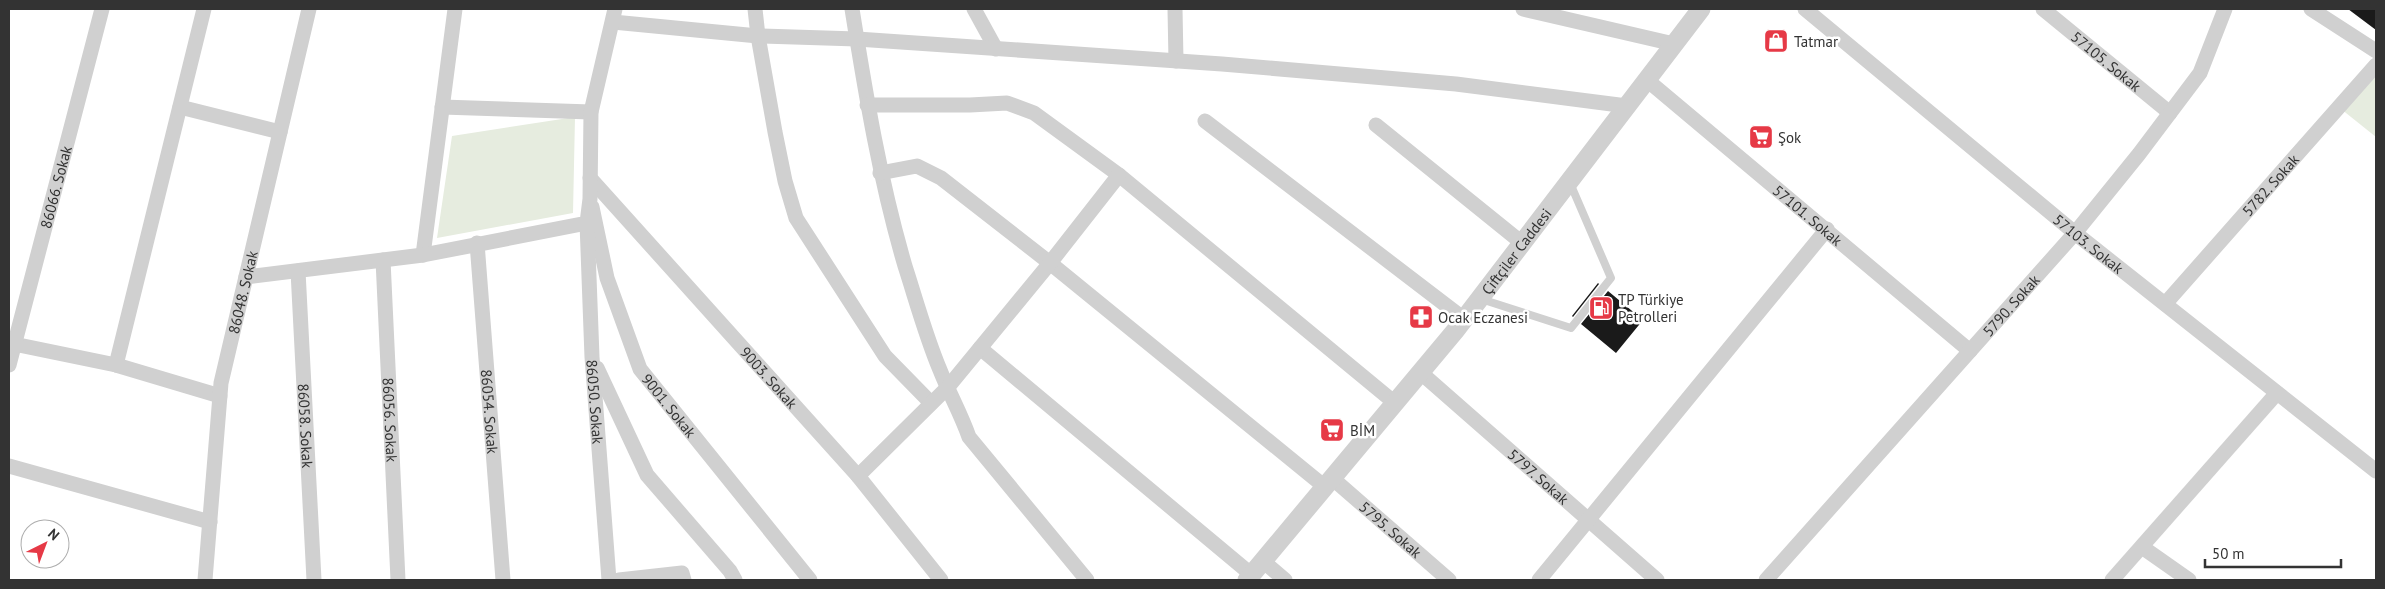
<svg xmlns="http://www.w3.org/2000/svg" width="2385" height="589" font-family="'PT Sans',sans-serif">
	<rect width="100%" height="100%" fill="#fff"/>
	<path fill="#e6ecdf" d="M2376 68V137L2341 109Z
		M575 117 573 213 437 238 452 136Z"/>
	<path fill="#1a1a1a" d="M2348 9H2376V30Z
		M1598 283 1599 284 1573 317 1572 316Z
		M1608 291 1643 320 1616 353 1581 324Z"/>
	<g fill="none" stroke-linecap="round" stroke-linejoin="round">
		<path stroke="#d0d0d0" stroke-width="8" d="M1481 299 1571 328 1611 278 1570 183"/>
		<g stroke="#d0d0d0" stroke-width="15">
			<path d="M755 9 758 36 775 132 785 181 796 218 885 356 931 403"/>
			<path d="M852 9C866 96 880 181 905 266 916 300 926 337 940 370 949 393 961 414 969 437L1087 580"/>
			<path d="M974 9 996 49"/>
			<path d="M1175 9 1176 61"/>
			<path d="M1523 9 1674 44"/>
			<path id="s1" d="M1805 9 2075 233 2376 471"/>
			<path id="s2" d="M2043 9 2170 113"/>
			<path d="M2311 9 2376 51"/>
			<path d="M613 22 758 36 857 39 1222 64 1456 84 1627 106"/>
			<path id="s3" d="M1647 80 1970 351"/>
			<path d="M867 105H970L1007 103 1034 113 1119 175 1395 403"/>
			<path d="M180 107 280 132"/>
			<path d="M442 107 591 112"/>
			<path d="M1205 121 1464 319"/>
			<path d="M1376 125 1522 243"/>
			<path d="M880 173 917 166 941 178 1050 263 1325 487"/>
			<path id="s4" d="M590 178 858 476 941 580"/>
			<path id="s5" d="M592 207 607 278 640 369 810 580"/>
			<path id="s6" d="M587 223 592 357 609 580"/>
			<path id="s7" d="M477 243 503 580"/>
			<path d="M423 255 455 9"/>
			<path id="s8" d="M383 260 398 580"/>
			<path id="s9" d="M298 271 314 580"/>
			<path d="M246 277 423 255 587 223 590 199 591 112 615 9"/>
			<path id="s10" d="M2165 304 2376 65"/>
			<path d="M9 343 116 365 220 396"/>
			<path d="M980 348 1252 575"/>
			<path id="s11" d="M9 365 102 9"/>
			<path d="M116 365 204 9"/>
			<path d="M597 368 647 475 730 571 735 580"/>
			<path id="s12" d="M1420 372 1657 580"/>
			<path d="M9 466 210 522"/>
			<path d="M858 476 948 387 1050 263 1119 175"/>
			<path id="s13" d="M1332 478 1449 580"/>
			<path d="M2142 547 2189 580"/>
			<path d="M1263 561 1285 580"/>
			<path id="s14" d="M205 580 221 383 309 9"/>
			<path d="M619 580 682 573 684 580"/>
			<path d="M1539 580 1827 229"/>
			<path id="s15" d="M1766 580 2075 233 2139 154 2200 73 2225 9"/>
			<path d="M2112 580 2277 393"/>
		</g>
		<path stroke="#d0d0d0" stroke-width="19" id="s16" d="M1247 580 1455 331 1701 9"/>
	</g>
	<defs>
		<symbol id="shop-square" viewBox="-11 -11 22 22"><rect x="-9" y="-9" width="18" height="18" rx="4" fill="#e63946" stroke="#fff"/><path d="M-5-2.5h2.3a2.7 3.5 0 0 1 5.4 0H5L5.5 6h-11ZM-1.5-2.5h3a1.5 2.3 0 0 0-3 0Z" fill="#fff"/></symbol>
		<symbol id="supermarket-square" viewBox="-11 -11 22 22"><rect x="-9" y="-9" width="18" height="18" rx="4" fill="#e63946" stroke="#fff"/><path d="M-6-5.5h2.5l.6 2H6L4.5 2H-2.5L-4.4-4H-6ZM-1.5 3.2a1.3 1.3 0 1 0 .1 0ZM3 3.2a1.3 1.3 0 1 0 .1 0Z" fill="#fff"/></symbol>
		<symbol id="fuel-square" viewBox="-11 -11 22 22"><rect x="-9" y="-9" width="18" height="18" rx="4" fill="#e63946" stroke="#fff"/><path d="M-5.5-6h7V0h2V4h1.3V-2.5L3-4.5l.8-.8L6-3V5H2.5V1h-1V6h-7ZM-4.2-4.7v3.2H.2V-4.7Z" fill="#fff"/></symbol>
		<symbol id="pharmacy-square" viewBox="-11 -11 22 22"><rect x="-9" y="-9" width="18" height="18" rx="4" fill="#e63946" stroke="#fff"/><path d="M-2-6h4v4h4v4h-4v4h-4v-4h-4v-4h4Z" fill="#fff"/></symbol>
	</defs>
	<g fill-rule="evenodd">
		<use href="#shop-square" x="1762" y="27" width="28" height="28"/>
		<use href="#supermarket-square" x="1747" y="123" width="28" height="28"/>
		<use href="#fuel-square" x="1587" y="294" width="28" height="28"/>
		<use href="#pharmacy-square" x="1407" y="303" width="28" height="28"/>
		<use href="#supermarket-square" x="1318" y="416" width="28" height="28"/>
	</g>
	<g text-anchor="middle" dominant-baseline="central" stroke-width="5" stroke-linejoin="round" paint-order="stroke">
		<g font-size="15" fill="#333" stroke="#fff" text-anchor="start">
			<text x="1794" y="41">Tatmar</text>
			<text x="1778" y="137">Şok</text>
			<text x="1618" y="299">TP Türkiye<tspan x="1618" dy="17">Petrolleri</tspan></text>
			<text x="1438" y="317">Ocak Eczanesi</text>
			<text x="1350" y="430">BİM</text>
		</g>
		<g font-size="15" fill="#333" stroke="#fff">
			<text stroke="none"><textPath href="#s2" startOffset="82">57105. Sokak</textPath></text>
			<text stroke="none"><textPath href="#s10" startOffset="159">5782. Sokak</textPath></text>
			<text stroke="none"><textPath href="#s11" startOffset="184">86066. Sokak</textPath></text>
			<text stroke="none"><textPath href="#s3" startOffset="210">57101. Sokak</textPath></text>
			<text stroke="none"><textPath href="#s1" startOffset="368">57103. Sokak</textPath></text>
			<text stroke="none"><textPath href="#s16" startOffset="425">Çiftçiler Caddesi</textPath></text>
			<text stroke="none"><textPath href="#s14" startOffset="291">86048. Sokak</textPath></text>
			<text stroke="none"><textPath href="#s15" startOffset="368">5790. Sokak</textPath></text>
			<text stroke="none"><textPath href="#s4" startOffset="268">9003. Sokak</textPath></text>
			<text stroke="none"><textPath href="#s6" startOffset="179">86050. Sokak</textPath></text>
			<text stroke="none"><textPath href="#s5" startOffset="216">9001. Sokak</textPath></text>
			<text stroke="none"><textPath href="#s7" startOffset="169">86054. Sokak</textPath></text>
			<text stroke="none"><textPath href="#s8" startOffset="160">86056. Sokak</textPath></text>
			<text stroke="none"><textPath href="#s9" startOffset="155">86058. Sokak</textPath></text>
			<text stroke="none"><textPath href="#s12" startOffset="158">5797. Sokak</textPath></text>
			<text stroke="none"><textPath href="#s13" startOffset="78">5795. Sokak</textPath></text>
		</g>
	</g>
	<rect width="2385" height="589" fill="none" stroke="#333333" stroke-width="20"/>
	<g transform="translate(45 544) rotate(42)"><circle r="24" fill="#ffffff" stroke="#adadad"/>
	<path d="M0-4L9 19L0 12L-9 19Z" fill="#e63946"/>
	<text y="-8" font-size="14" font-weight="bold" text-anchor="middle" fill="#333333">N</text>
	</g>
	<path d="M2205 559v8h136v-8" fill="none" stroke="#333333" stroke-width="2.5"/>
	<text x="2212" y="559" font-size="15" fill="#333333" stroke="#ffffff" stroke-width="4" paint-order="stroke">50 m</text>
</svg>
